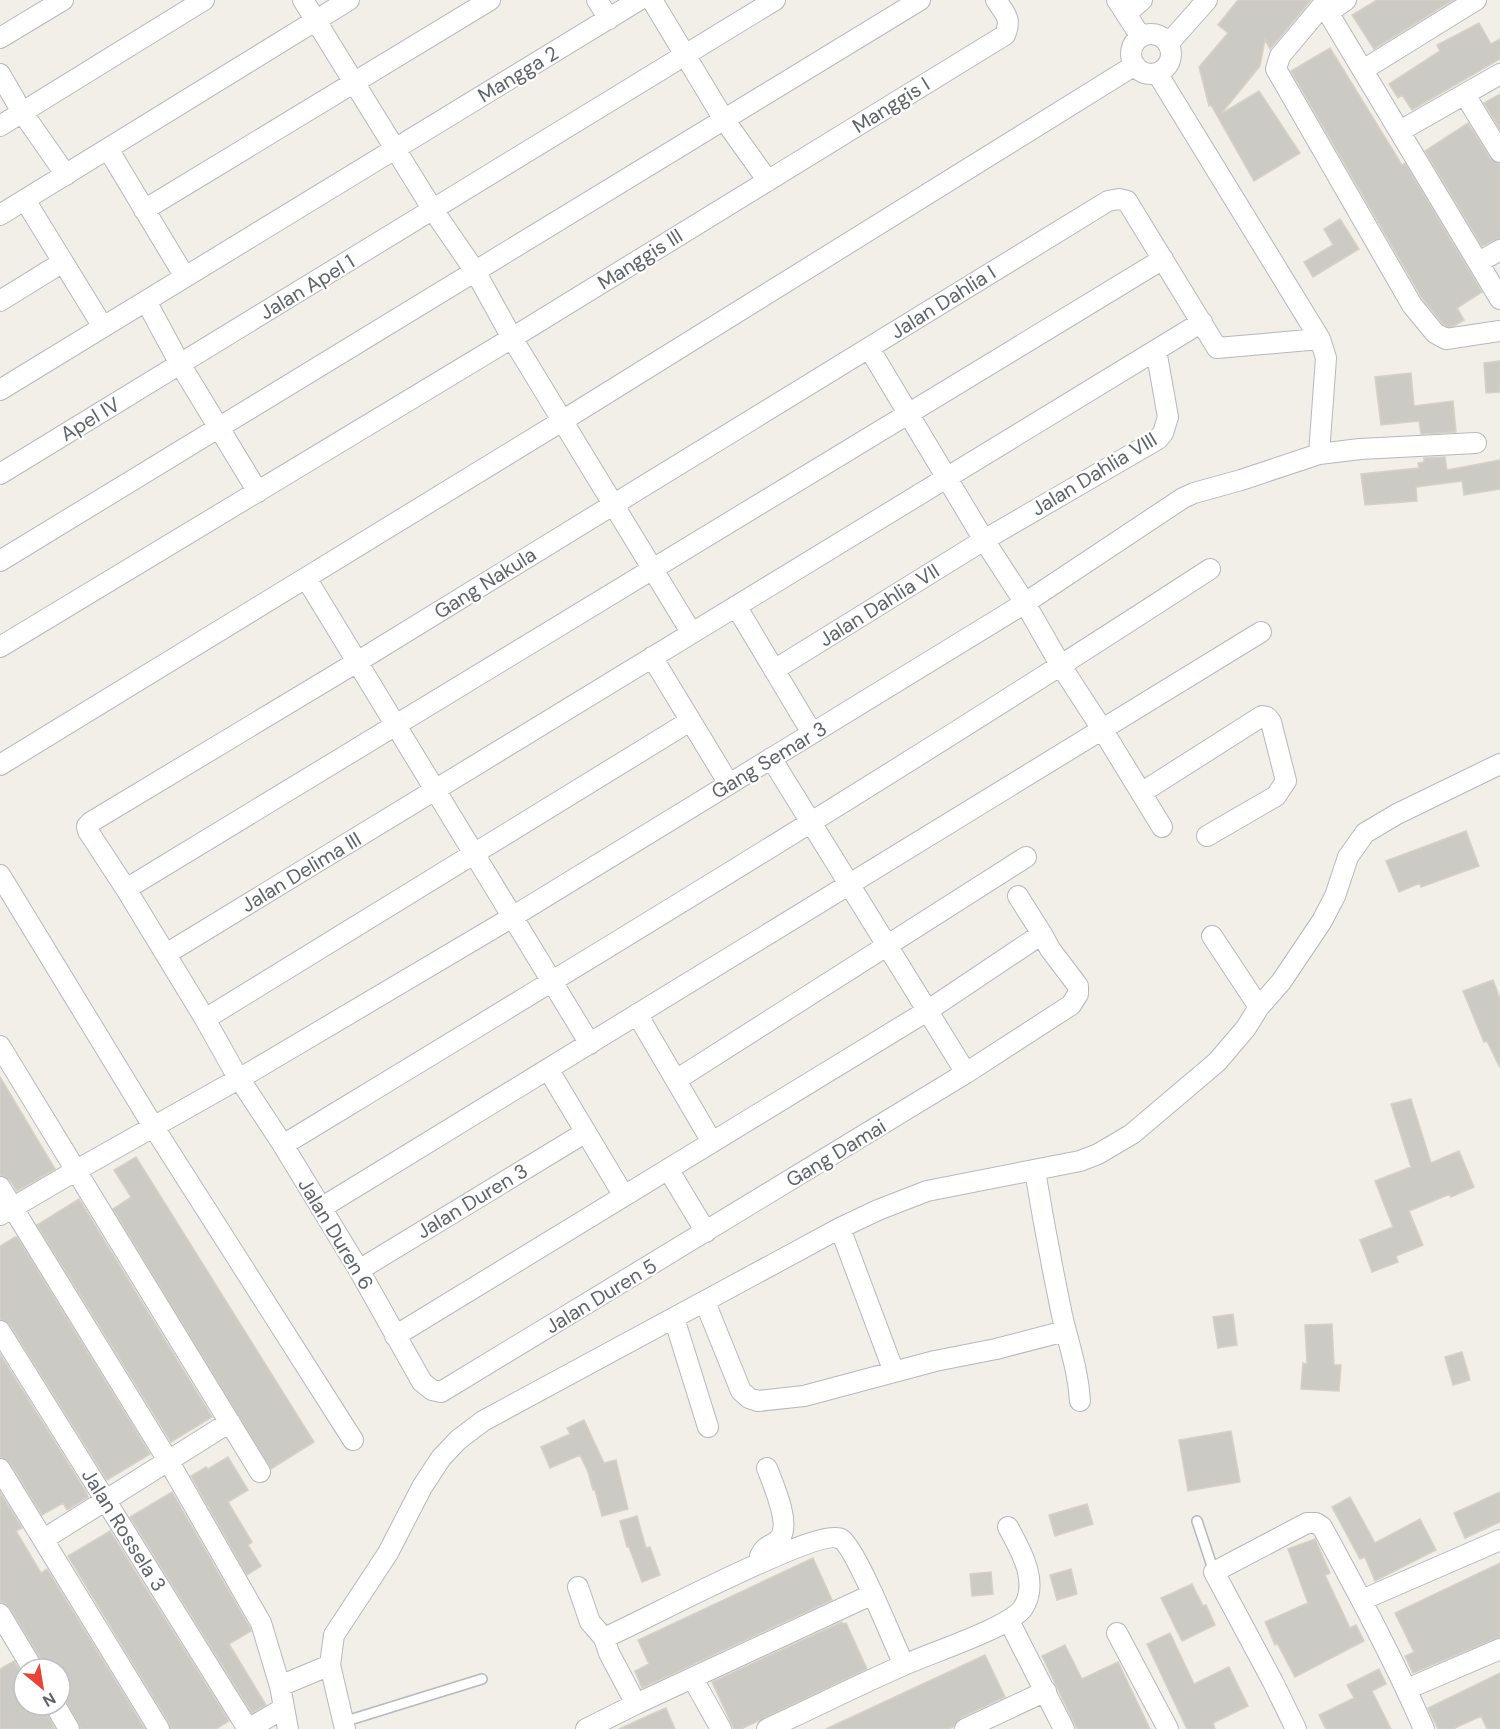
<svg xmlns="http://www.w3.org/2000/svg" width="1500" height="1729" font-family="'DM Sans',sans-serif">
	<rect width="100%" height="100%" fill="#f1efe8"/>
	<path fill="#cccac5" stroke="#d6d1c6" stroke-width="1.5" d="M1238 0H1311L1270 49 1265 40 1260 66 1221 114 1259 91 1300 153 1254 181 1211 105 1209 106 1199 67 1228 33 1218 25Z
		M1377 0H1453L1374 49 1352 15Z
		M1479 23 1491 44 1500 39V59L1412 110 1402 95 1398 98 1389 84 1440 51 1437 45Z
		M1330 48 1402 165 1405 163 1482 292 1457 308 1464 320 1454 326 1448 327 1443 324 1422 298 1291 71Z
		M1500 94V129L1484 103Z
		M1468 123 1490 158 1500 164V238L1482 246 1425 151Z
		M1340 219 1359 249 1313 277 1304 262 1333 245 1324 229Z
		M1500 361V392L1486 393 1484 363Z
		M1411 373 1414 406 1453 401 1456 432 1421 434 1419 421 1381 425 1375 377Z
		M1445 457 1447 470 1500 460V489L1464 495 1462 481 1416 487 1417 501 1365 505 1361 474 1419 468 1418 463 1424 462V458Z
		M1466 831 1479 866 1421 887 1420 883 1399 892 1386 861Z
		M1493 980 1500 999V1068L1487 1041 1484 1042 1463 991Z
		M0 1077 55 1169 17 1191 10 1180 0 1175Z
		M1411 1099 1431 1163 1459 1151 1474 1187 1451 1197 1450 1194 1409 1211 1423 1245 1396 1256 1398 1262 1372 1272 1360 1240 1393 1227 1375 1181 1411 1167 1391 1104Z
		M136 1157 314 1442 271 1469 113 1209 131 1197 114 1170Z
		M79 1199 212 1417 171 1442 37 1225Z
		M15 1237H17L150 1454 107 1480 10 1325 0 1319V1246Z
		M1233 1314 1237 1345 1218 1348 1213 1317Z
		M1332 1324 1334 1365H1341L1339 1391 1301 1389 1303 1363 1307 1364 1305 1325Z
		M1462 1352 1470 1380 1453 1385 1445 1357Z
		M0 1354 86 1492 88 1497 67 1510 63 1503 42 1515 10 1463 0 1457Z
		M584 1420 604 1463 616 1460 628 1509 602 1516 595 1490H593L588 1472 580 1455 550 1468 541 1447 570 1434 567 1428Z
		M1231 1431 1240 1482 1188 1491 1179 1440Z
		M228 1457 248 1490 228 1502 252 1542 248 1545 261 1566 247 1575 191 1476 206 1467 208 1469Z
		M0 1492 22 1528 16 1531 41 1573 47 1569 145 1729H81L65 1699 60 1694V1669H45L43 1663 10 1608 5 1603 0 1602Z
		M172 1492 250 1628 251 1631 229 1644 266 1705 252 1713 130 1517Z
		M1500 1492V1522L1465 1538 1454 1513Z
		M1350 1497 1375 1543 1420 1519 1436 1550 1375 1581 1365 1557 1360 1559 1332 1507Z
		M1087 1504 1093 1524 1055 1536 1049 1515Z
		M637 1516 646 1548 650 1547 660 1575 642 1582 629 1547H627L620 1521Z
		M110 1531 229 1721 216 1729H171L169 1723 68 1556Z
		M1315 1539 1330 1573 1325 1575 1350 1628 1356 1625 1364 1641 1295 1677 1277 1643 1275 1645 1265 1622 1308 1603 1288 1549Z
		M813 1558 832 1600 642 1688 635 1671 649 1664 638 1640Z
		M1500 1563V1637L1413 1673 1405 1656 1414 1652 1395 1613Z
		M1071 1569 1077 1594 1057 1600 1050 1575Z
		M991 1572 993 1594 972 1596 970 1574Z
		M1192 1584 1203 1606 1206 1605 1215 1625 1182 1641 1161 1598Z
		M842 1622 843 1624 846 1623 867 1669 741 1729H734L712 1682Z
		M1170 1633 1194 1684 1229 1667 1248 1706 1213 1723 1215 1729H1187L1147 1644Z
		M1065 1645 1082 1679 1118 1662 1150 1729H1077L1042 1656Z
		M985 1655 1005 1697 960 1718 953 1727 948 1729H826Z
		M14 1661 24 1677V1705H43L55 1729H0V1669Z
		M1379 1669 1386 1684 1372 1691 1391 1729H1326L1319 1715 1354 1698 1347 1685Z
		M1500 1673V1729H1487L1481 1716 1453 1729H1438L1428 1708Z
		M666 1708 675 1729H619L652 1714Z"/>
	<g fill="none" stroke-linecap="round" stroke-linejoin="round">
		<defs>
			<path id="lane" d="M1197 1521 1214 1572
				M343 1722 482 1679"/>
			<path id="street" d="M303 0 433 210 475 271 512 338 691 632
				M597 0 609 19
				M652 0 723 118 768 181
				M1117 0 1141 37
				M1327 0 1280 56 1276 69 1412 305 1435 333 1446 339 1500 331
				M1323 4 1500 299
				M1329 12 1346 0
				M1126 14 1142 0
				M1131 54a20 20 0 1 1 40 0a20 20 0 1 1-40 0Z
				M0 38 63 0
				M1168 44 1207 0
				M1363 70 1476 0
				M1157 73 1320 339 1326 358 1319 454
				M0 74 22 112 66 175
				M1465 95 1500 152
				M0 126 204 0
				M1400 131 1500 74
				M108 149 185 277
				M25 200 103 327
				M144 210 490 0
				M0 215 349 0
				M1479 262 1500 250
				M0 301 63 262
				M146 301 180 364 258 492
				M869 348 984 540 1025 603 1061 666 1102 729 1162 827
				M0 390 639 0
				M0 474 775 0
				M0 561 920 0
				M306 578 590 1044
				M736 606 812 733
				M0 647 512 338 1005 35C1012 18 1005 14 996 0
				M652 657 729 784
				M774 670 984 540 1158 439 1163 433 1168 417 1156 350
				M771 758 966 1073
				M0 765 562 421 1135 65
				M1141 793 1262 716 1267 717 1271 722 1286 781 1276 796 1207 836
				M0 875 153 1126 353 1440
				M126 889 1163 259
				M1018 896 1042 934
				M1212 936 1259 1007
				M166 954 1202 322
				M637 1014 712 1142
				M205 1019 690 721
				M0 1046 260 1472
				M548 1069 624 1196
				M676 1080 1026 857
				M283 1145C594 956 905 768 1210 569
				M668 1169 706 1232
				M1035 1171C1043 1219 1052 1267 1062 1315 1069 1346 1078 1369 1080 1401
				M0 1187 169 1462 261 1623 280 1686 288 1729
				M321 1208 1261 632
				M0 1215 75 1171 249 1073 504 922 1025 603 1183 498 1194 493 1241 480 1319 454 1360 449 1476 443
				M840 1228 894 1372
				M359 1270 586 1132
				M705 1302 741 1391 749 1398 758 1401 804 1396 935 1361 996 1349 1065 1331
				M674 1318 708 1427
				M0 1331 248 1729
				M395 1336 927 1011 1042 934 1050 949 1078 986V994L1071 1005 966 1073 441 1392 432 1390 422 1382 359 1270 283 1145 233 1069 205 1019 126 889 88 831 87 826 91 822 357 662 1108 201 1119 199 1127 201 1217 348 1320 339
				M0 1469 159 1729
				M44 1539 230 1422
				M760 1556C765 1544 774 1546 780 1538 791 1523 773 1484 767 1468
				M578 1587 590 1622 604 1638
				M1362 1600 1500 1540
				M0 1614 33 1669
				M1009 1621 1064 1729
				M1117 1633 1168 1729
				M693 1679 721 1729
				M280 1686 330 1665
				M1407 1689 1500 1649
				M636 1704 609 1653 604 1638C638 1624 818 1526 841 1539 856 1548 894 1644 904 1665
				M55 1705 69 1729
				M248 1729 284 1708
				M345 1729 330 1665 334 1635 388 1553 422 1487 441 1458 458 1440 483 1421 840 1228 878 1210 927 1191 1080 1161 1098 1154 1132 1134 1217 1062 1246 1028 1259 1007 1281 982 1322 921 1335 896 1348 857 1365 833 1397 814 1500 764
				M586 1729 636 1704 873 1594
				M767 1729C813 1708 858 1685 904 1665 930 1653 1009 1628 1023 1608 1040 1582 1020 1549 1008 1527
				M965 1729 1046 1691
				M1296 1729 1273 1682 1214 1572 1307 1523H1316L1322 1527C1358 1593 1394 1660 1424 1729"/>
		</defs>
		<use href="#lane" stroke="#b5b8bc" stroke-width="12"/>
		<use href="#street" stroke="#b5b8bc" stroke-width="22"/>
		<use href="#lane" stroke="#fff" stroke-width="9"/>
		<use href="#street" stroke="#fff" stroke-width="20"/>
	</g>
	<g text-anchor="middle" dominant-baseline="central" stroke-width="4.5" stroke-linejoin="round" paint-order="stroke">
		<g font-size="20" fill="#5f6368" stroke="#fff">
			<text transform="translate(518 74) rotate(-31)">Mangga 2</text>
			<text transform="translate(891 105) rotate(-32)">Manggis I</text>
			<text transform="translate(640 259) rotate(-32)">Manggis III</text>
			<text transform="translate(307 287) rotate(-31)">Jalan Apel 1</text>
			<text transform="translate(943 302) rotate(-32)">Jalan Dahlia I</text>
			<text transform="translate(90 419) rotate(-31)">Apel IV</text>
			<text transform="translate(1094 474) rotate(-31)">Jalan Dahlia VIII</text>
			<text transform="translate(485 583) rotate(-32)">Gang Nakula</text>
			<text transform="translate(879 605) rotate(-32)">Jalan Dahlia VII</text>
			<text transform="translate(769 760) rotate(-31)">Gang Semar 3</text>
			<text transform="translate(301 872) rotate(-31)">Jalan Delima III</text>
			<text transform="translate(836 1153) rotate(-31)">Gang Damai</text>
			<text transform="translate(472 1201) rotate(-31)">Jalan Duren 3</text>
			<text transform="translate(336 1234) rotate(59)">Jalan Duren 6</text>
			<text transform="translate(601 1296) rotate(-31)">Jalan Duren 5</text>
			<text transform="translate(124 1530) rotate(58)">Jalan Rossela 3</text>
		</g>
	</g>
	<g transform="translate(42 1687) rotate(150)"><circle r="28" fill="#ffffff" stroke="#bfc1c3" stroke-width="1.5"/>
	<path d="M0-4.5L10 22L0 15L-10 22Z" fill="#ea4335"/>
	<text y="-9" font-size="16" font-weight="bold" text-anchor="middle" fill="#5f6368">N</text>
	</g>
</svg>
